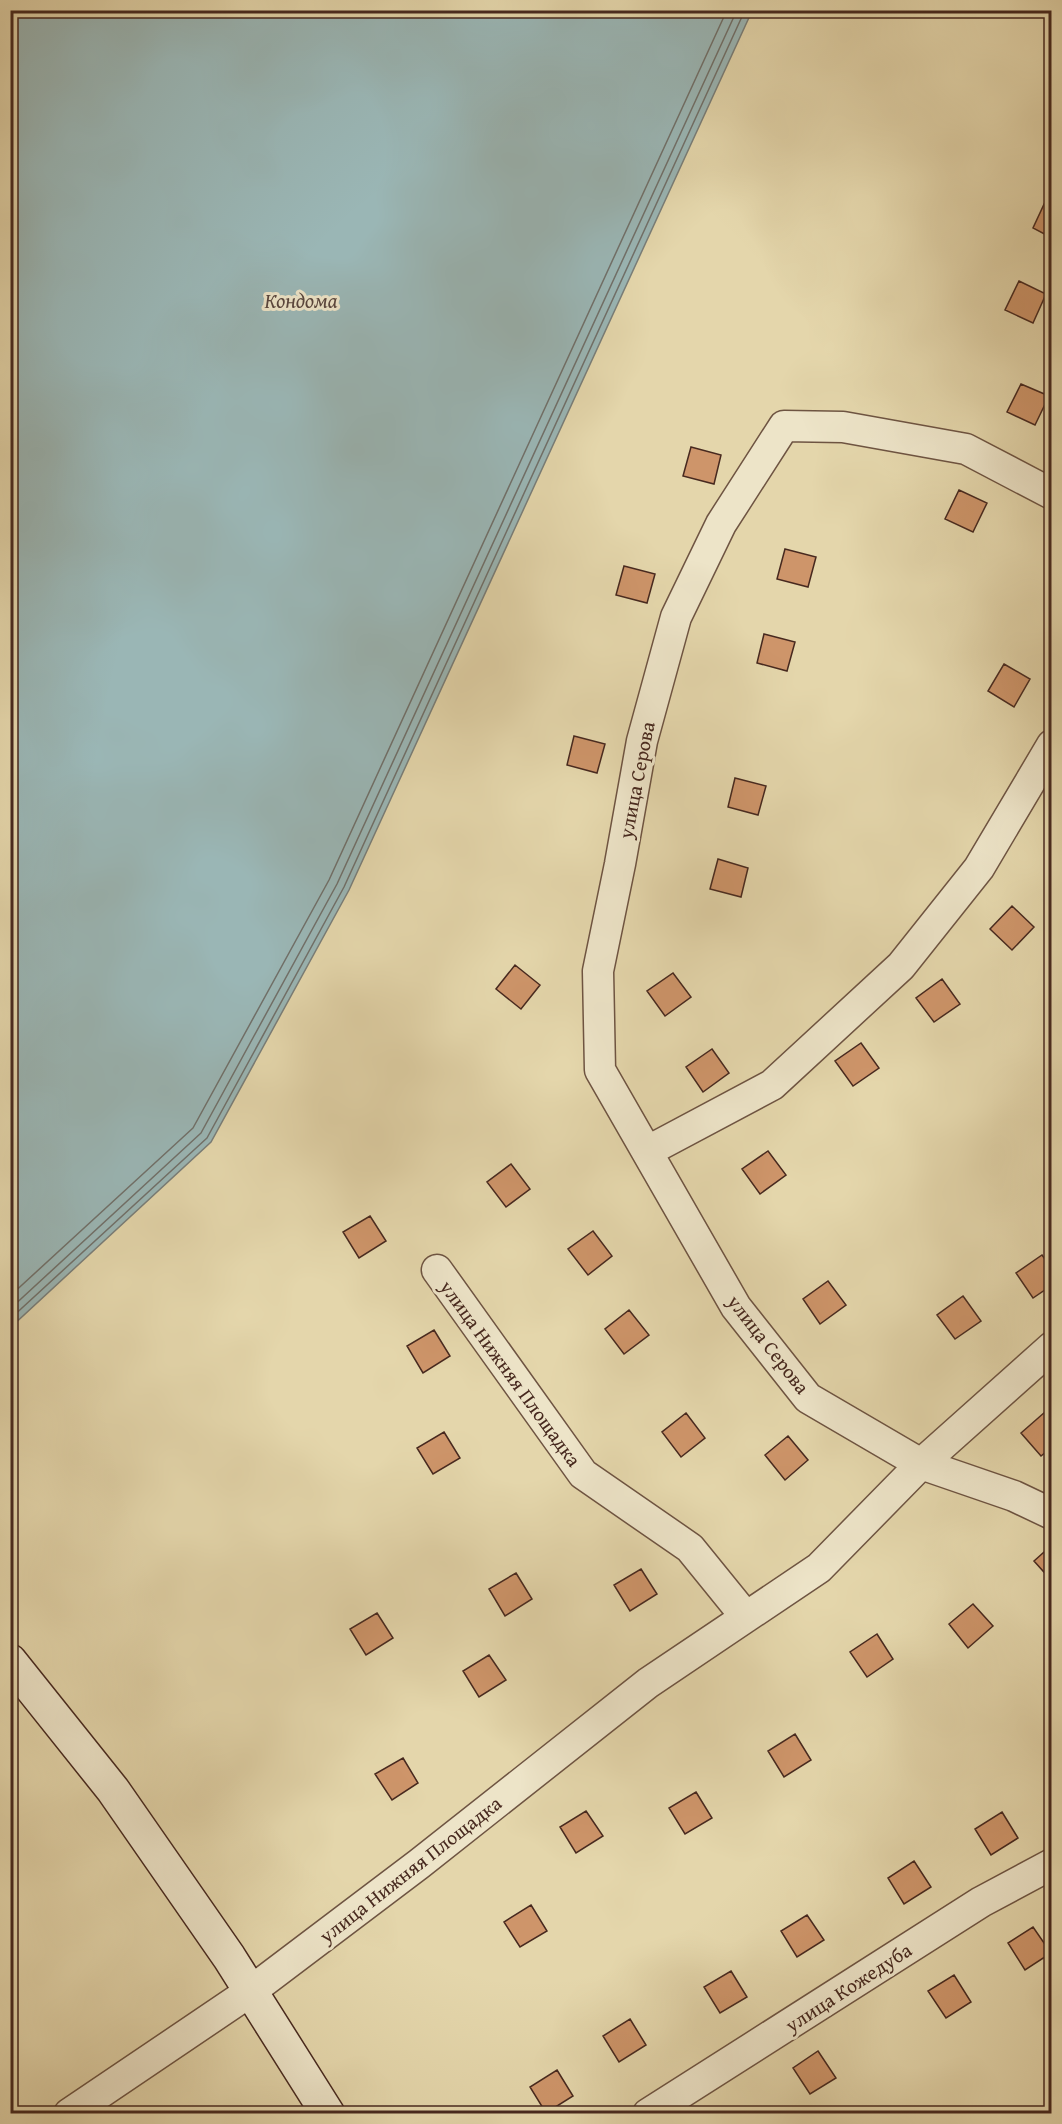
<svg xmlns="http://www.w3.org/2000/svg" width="1062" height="2124" font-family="'Gentium Book Plus',serif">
	<rect width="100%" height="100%" fill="#e4d6ab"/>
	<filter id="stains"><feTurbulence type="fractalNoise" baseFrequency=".00333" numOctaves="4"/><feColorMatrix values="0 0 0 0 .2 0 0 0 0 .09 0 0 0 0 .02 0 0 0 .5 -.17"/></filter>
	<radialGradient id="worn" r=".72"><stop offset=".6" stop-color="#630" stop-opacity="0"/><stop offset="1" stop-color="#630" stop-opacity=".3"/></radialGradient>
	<path fill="#9ab6b5" stroke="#797e79" stroke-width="1.5" d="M11 10 752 11 349 890 211 1142 11 1327Z"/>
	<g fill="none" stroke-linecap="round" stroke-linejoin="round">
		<path stroke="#70706a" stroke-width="1.5" d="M10 1296 193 1128 329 880 727 10
			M10 1309 201 1133 337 884 737 10
			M10 1319 207 1138 344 887 745 10"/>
	</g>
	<path fill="#ce956a" stroke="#47291f" stroke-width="1.5" d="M1046 200 1052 202V238L1033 228Z
		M1019 281 1046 294 1033 323 1005 310Z
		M1021 384 1049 396 1035 425 1007 412Z
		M691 447 721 455 714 484 683 476Z
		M959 490 987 503 973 532 945 519Z
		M785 549 816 557 808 587 777 579Z
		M624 566 655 574 647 603 616 595Z
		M764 634 795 642 787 671 757 663Z
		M1004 664 1030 679 1014 707 988 691Z
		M574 736 605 744 597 773 567 765Z
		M735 778 766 786 758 815 728 807Z
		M718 859 748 868 741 897 710 889Z
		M1012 906 1034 927 1012 950 990 929Z
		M515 965 540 985 521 1009 496 989Z
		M673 973 691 997 665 1016 647 991Z
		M942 979 960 1004 934 1022 916 998Z
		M861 1043 879 1068 853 1086 835 1061Z
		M712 1049 729 1073 703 1092 686 1067Z
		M768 1151 786 1175 760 1194 742 1169Z
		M511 1164 530 1189 506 1207 487 1182Z
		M370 1216 386 1241 359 1258 343 1232Z
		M593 1231 612 1256 588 1275 568 1249Z
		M1042 1255 1052 1269V1285L1033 1298 1016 1273Z
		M828 1281 846 1305 820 1324 803 1299Z
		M963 1296 981 1321 955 1339 937 1315Z
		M629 1310 649 1335 624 1354 605 1329Z
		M434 1330 450 1356 423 1373 407 1346Z
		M1045 1412 1052 1420V1447L1041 1456 1021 1433Z
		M686 1413 705 1438 681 1457 662 1432Z
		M444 1432 460 1458 433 1474 417 1448Z
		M788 1436 808 1460 785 1480 765 1455Z
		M1052 1545V1581L1034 1561Z
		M641 1569 657 1594 630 1611 614 1585Z
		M516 1573 532 1599 505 1616 489 1589Z
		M973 1604 993 1626 968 1648 949 1624Z
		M377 1613 393 1638 366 1655 350 1629Z
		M877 1634 893 1659 867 1677 850 1652Z
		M489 1655 506 1680 479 1697 463 1671Z
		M795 1734 811 1760 784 1777 768 1751Z
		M403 1758 418 1783 392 1800 375 1774Z
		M696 1792 712 1818 685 1834 669 1808Z
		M586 1811 603 1836 576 1853 560 1827Z
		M1002 1812 1018 1838 991 1855 975 1829Z
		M914 1861 931 1887 904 1904 888 1878Z
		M531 1905 547 1931 520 1947 504 1922Z
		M807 1915 824 1940 797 1957 781 1931Z
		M1033 1927 1051 1953 1025 1970 1008 1943Z
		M731 1971 747 1997 720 2013 704 1987Z
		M954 1975 971 2002 946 2018 928 1991Z
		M630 2019 646 2045 619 2062 603 2036Z
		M818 2051 836 2078 810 2094 793 2068Z
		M557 2070 573 2096 546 2113 530 2087Z"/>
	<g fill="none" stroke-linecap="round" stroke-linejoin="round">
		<defs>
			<path id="minor" d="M1052 494 966 449 843 427 784 426 721 524 676 617 642 741 620 864 598 971 600 1070 736 1307 808 1398 921 1464 1014 1496 1052 1514
				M648 1151 772 1085 901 966 979 868 1052 745
				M437 1270 583 1474 690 1548 746 1617
				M69 2114 251 1991 419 1864 648 1683 819 1568 921 1464 1052 1347
				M648 2114 981 1902 1052 1864"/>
			<path id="secondary" d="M10 1661 113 1790 229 1957 328 2114"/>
		</defs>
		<use href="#minor" stroke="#6e5442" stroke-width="33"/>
		<use href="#secondary" stroke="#47291f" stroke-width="36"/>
		<use href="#minor" stroke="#ede4c8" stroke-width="30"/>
		<use href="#secondary" stroke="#ede4c8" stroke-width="33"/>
	</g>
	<g text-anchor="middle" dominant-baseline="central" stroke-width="6" stroke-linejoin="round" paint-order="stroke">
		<g font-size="20" fill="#47291f" stroke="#ede4c8">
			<text transform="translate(636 780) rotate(-79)">улица Серова</text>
			<text transform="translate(769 1344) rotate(52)">улица Серова</text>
			<text transform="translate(511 1373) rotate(54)">улица Нижняя Площадка</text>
			<text transform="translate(410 1869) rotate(-38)">улица Нижняя Площадка</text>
			<text transform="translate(848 1987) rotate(-33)">улица Кожедуба</text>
		</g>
		<g font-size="21" font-style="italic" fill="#58453d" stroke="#ede4c8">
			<text x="301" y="300">Кондома</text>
		</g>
	</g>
	<rect width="1062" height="2124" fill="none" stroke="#e4d6ab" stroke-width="36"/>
	<rect x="12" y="12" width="1038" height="2100" fill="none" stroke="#47291f" stroke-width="3"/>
	<rect x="18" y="18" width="1026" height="2088" fill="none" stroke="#47291f" stroke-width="1.5"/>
	<rect width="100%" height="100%" filter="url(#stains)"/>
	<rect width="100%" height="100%" fill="url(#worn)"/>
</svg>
